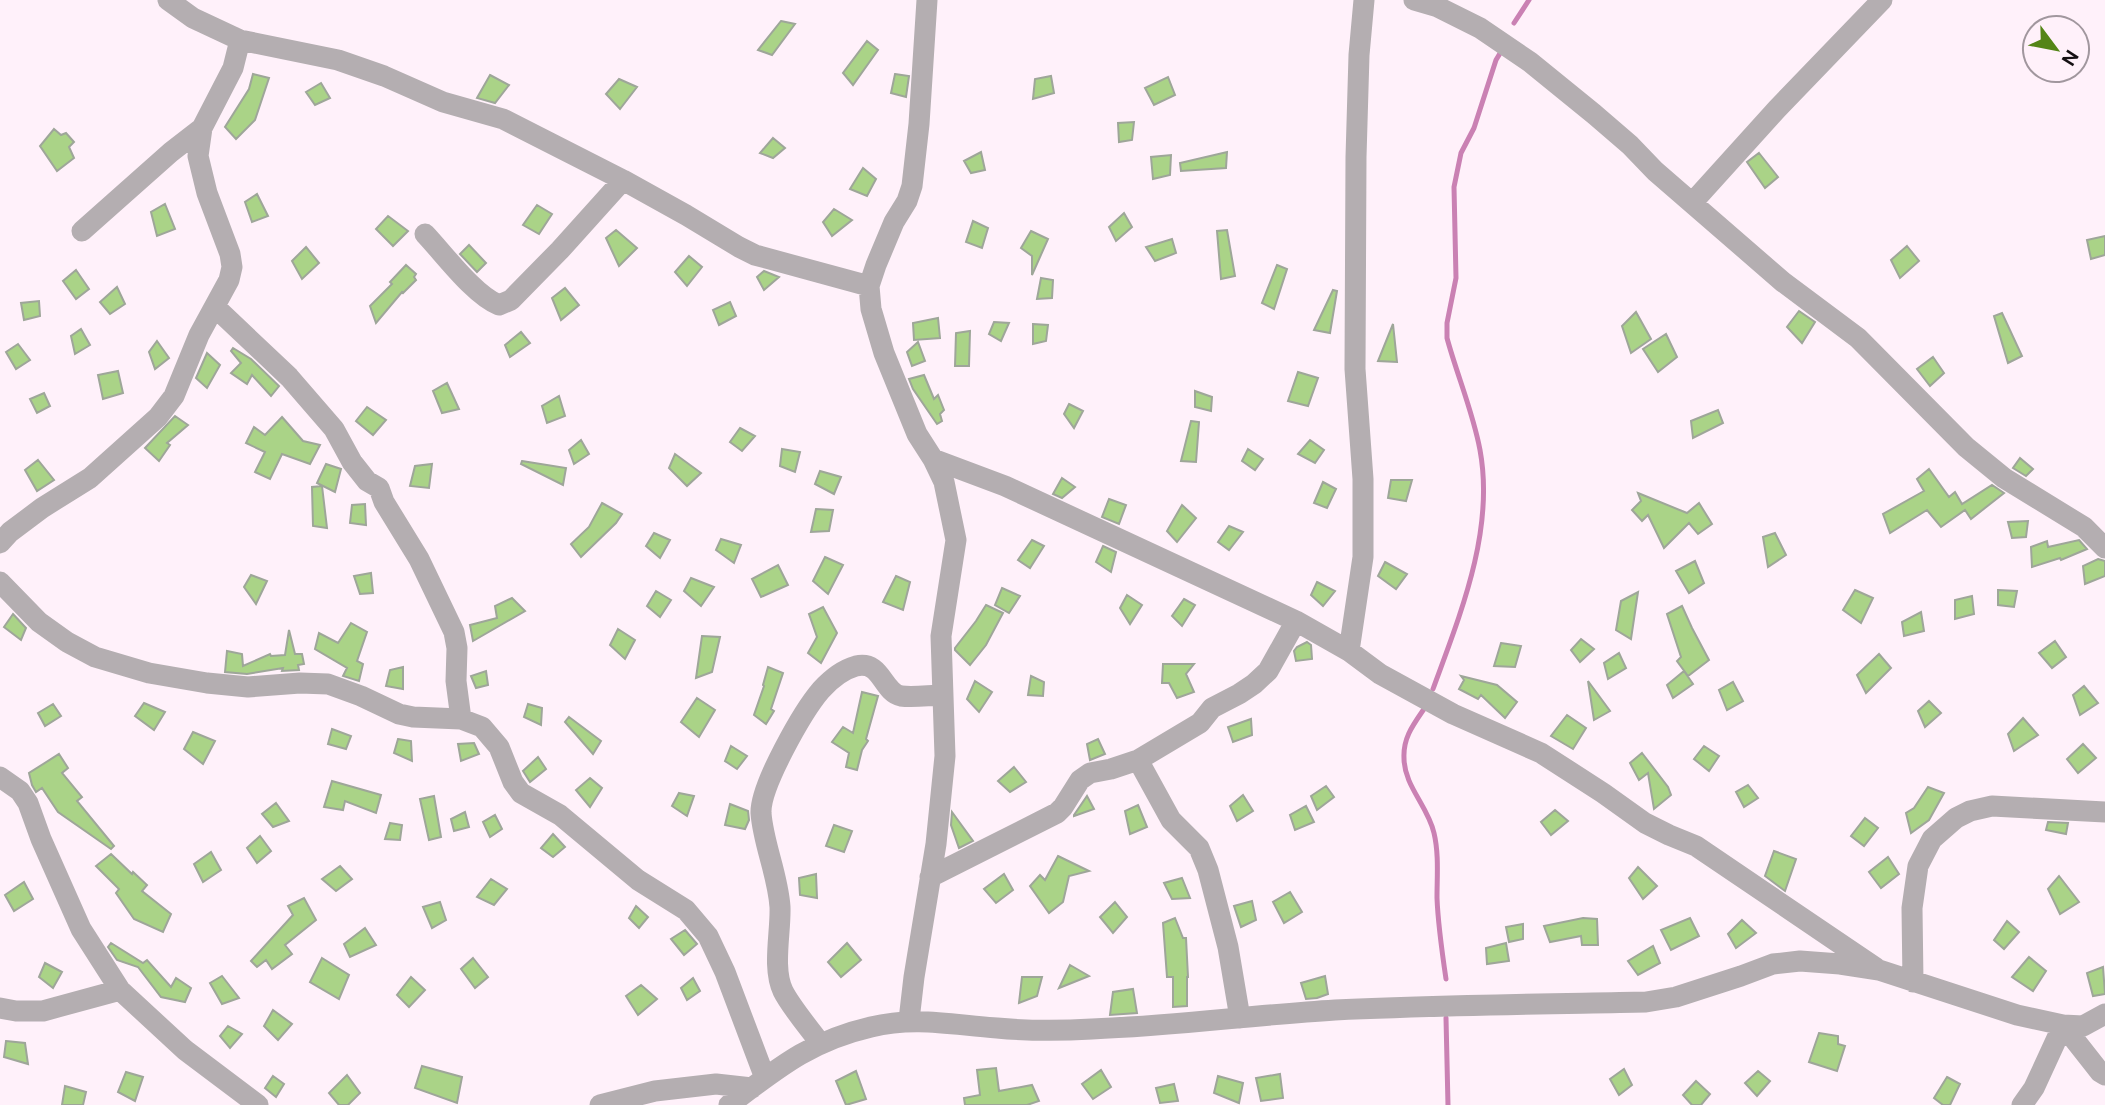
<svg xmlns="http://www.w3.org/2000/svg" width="2105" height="1105" font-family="'DM Sans',sans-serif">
	<rect width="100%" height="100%" fill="#fff1fa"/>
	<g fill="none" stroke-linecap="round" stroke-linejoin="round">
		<path stroke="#ca81b3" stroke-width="5" d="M1514 23 1529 0
			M1433 689C1460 615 1495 531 1480 450 1473 412 1457 375 1447 338V323L1456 278 1454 187 1461 153 1474 128 1496 60 1502 50
			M1424 709C1413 725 1403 738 1404 758 1404 786 1428 806 1434 833 1439 854 1437 876 1437 898 1438 925 1442 952 1446 979
			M1446 1018 1448 1105"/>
	</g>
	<path fill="#aad387" stroke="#9ea699" stroke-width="2" d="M781 21 795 24 772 55 758 50Z
		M867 41 878 50 853 85 843 73Z
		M253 74 269 78 255 120 236 139 225 127 249 89Z
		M895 74 909 76 906 97 891 93Z
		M490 75 509 85 495 103 477 98Z
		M1051 76 1054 93 1033 99 1035 79Z
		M1168 77 1175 95 1154 105 1145 88Z
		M619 79 637 87 620 109 606 94Z
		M321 83 330 98 315 105 306 92Z
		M1134 122 1132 140 1119 142 1118 123Z
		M54 129 61 135 66 133 74 142 69 147 74 158 57 171 40 146Z
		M773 138 785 148 773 158 760 153Z
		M981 152 985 170 971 173 964 161Z
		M1227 152 1226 168 1181 171 1180 163Z
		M1759 153 1778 177 1765 188 1747 162Z
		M1171 155 1170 175 1153 179 1151 157Z
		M863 168 876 179 867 196 850 189Z
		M257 194 268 216 252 222 245 202Z
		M165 204 175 229 157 236 151 212Z
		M537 205 552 214 539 234 523 225Z
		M834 209 852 220 832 236 823 222Z
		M1124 213 1132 227 1116 241 1109 227Z
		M388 216 408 231 393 246 376 229Z
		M973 221 988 228 982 248 966 242Z
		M616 230 637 248 619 266 606 238Z
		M1227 230 1235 276 1221 279 1217 231Z
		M1031 231 1048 239 1032 275V256L1021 248Z
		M2105 236V255L2091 259 2087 240Z
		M1172 239 1176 253 1155 261 1146 247Z
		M469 245 486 263 477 272 460 254Z
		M1907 246 1919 261 1900 278 1891 260Z
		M306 247 319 263 302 279 292 261Z
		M689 256 702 267 687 286 675 272Z
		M406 265 416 274 414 277 416 280 403 293 402 292 376 323 370 306 392 284 390 282Z
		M1277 265 1287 269 1274 309 1262 303Z
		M76 270 89 289 76 299 63 281Z
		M764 271 779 277 764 290 757 277Z
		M1041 278 1053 280 1052 298 1037 299Z
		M117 287 125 304 110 314 100 302Z
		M565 288 579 305 561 320 552 298Z
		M1333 290 1337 291 1330 333 1314 330Z
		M39 301 40 316 24 320 21 303Z
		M730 302 736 316 719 325 713 310Z
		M1799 311 1815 322 1802 343 1787 327Z
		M1636 312 1651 339 1631 353 1622 326Z
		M2002 313 2022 356 2008 363 1994 316Z
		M938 318 940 338 914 340 913 323Z
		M994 322 1009 323 1001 341 989 334Z
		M1033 324 1048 325 1046 341 1033 344Z
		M1393 324 1397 362 1378 361Z
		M81 329 90 345 75 354 71 336Z
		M970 331 969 366H955L956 333Z
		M521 332 530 343 510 357 505 345Z
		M1666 334 1677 357 1658 372 1643 349Z
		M157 341 169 358 155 369 149 352Z
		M918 342 925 361 912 366 907 352Z
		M18 344 30 360 16 369 6 352Z
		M233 348 251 359 279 386 271 396 252 375 247 384 231 373 241 363 231 351Z
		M207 353 220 365 207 388 196 378Z
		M1933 357 1944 373 1930 386 1917 369Z
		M118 371 123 393 103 399 98 375Z
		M1298 372 1318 378 1308 406 1288 401Z
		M924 375 934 399 938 395 944 410 940 414 942 421 937 424 913 389 909 379Z
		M447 383 459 409 442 413 433 391Z
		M1195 391 1212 397 1211 411 1195 407Z
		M44 393 50 406 37 413 30 399Z
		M559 396 565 416 547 423 542 406Z
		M1069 404 1083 411 1074 428 1064 414Z
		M367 407 386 420 373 435 356 421Z
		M1718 410 1723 423 1693 438 1691 421Z
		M175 416 188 425 167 443 170 445 159 461 145 448Z
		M282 417 303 441 320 445 310 464 282 454 270 479 255 472 265 452 246 443 254 427 265 435Z
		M1191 421 1199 422 1196 462 1181 461Z
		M740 428 755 436 742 451 730 442Z
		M581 440 589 454 574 464 569 450Z
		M1310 440 1324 450 1315 463 1298 454Z
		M782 449 800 452 795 472 780 466Z
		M1248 449 1263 459 1255 470 1242 461Z
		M675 454 701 473 687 486 669 468Z
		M2020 458 2033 469 2026 476 2013 468Z
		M38 460 54 480 37 491 25 470Z
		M522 461 566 468 563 485 521 464Z
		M326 464 341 469 335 492 317 483Z
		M432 464 429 488 410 486 415 466Z
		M1929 469 1949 497 1955 492 1962 504 1992 485 2004 493 1971 519 1965 510 1941 527 1927 510 1890 533 1883 514 1924 491 1917 479Z
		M820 471 841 477 834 494 815 484Z
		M1062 478 1075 487 1062 498 1053 494Z
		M1391 480H1412L1406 501 1388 498Z
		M1323 482 1336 489 1327 508 1314 503Z
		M322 486 327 528 313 526 312 487Z
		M1638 493 1687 513 1699 503 1712 524 1698 534 1689 523 1664 548 1648 515 1642 521 1632 510 1641 501Z
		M1109 499 1126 505 1119 524 1102 517Z
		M602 503 622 514 616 523 581 557 571 544 589 527Z
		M365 504 366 525 350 523 352 505Z
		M1182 505 1196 518 1177 542 1167 531Z
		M816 509 833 510 829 531 811 532Z
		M2028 521 2026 537 2012 538 2008 522Z
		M1229 526 1243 532 1229 550 1218 542Z
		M654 533 670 540 660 558 646 546Z
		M1775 533 1786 555 1768 567 1763 537Z
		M721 539 741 545 734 563 716 550Z
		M1032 540 1044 546 1030 568 1018 560Z
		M2079 540 2087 549 2061 560 2060 558 2032 567 2031 547 2047 541 2048 547Z
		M1103 546 1116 552 1111 572 1096 562Z
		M825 557 843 565 828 594 813 581Z
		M2098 559 2105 561V576L2085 584 2083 566Z
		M1695 561 1704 583 1689 593 1676 571Z
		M1385 562 1407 574 1396 589 1378 576Z
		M778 565 788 585 761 597 752 579Z
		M371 573 373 593 360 594 354 576Z
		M251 575 267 581 256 604 244 587Z
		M896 576 910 582 903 610 883 602Z
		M691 578 714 587 701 606 684 591Z
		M1317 582 1335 591 1323 606 1311 595Z
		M1002 588 1020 596 1009 613 995 605Z
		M1855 590 1873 598 1861 623 1843 610Z
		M1998 590 2017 591 2014 607 1998 605Z
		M656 591 671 600 660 617 647 606Z
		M1638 592 1631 639 1616 630 1621 601Z
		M1127 595 1142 605 1130 624 1120 608Z
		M1972 596 1974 614 1955 619V600Z
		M512 598 525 611 473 641 470 625 497 618 495 606Z
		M1184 599 1195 605 1182 626 1172 616Z
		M986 605 1003 613 986 645 970 665 955 650V648L976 621Z
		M1682 606 1692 628 1709 660 1688 676 1677 661 1681 657 1667 614Z
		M823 607 837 633 821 663 808 653 817 637 809 614Z
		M1921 612 1924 631 1904 636 1902 622Z
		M13 614 26 628 21 640 4 627Z
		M351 623 367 632 357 661 363 664 359 681 343 676 347 668 315 649 319 633 338 643Z
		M618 629 635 640 625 659 610 645Z
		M289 630 295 654H302L304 664 298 665 299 670 282 671 283 668 247 674 225 672 227 651 242 654 243 666 270 654 271 656 285 655Z
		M702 636 720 637 712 672 696 678Z
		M1581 639 1594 649 1580 662 1571 650Z
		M2055 641 2066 657 2052 668 2039 653Z
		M1307 642 1311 645 1312 659 1296 661 1294 651 1297 647Z
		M1501 643 1521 646 1515 667 1494 666Z
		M1619 653 1626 668 1608 679 1604 663Z
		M1879 654 1891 668 1866 693 1857 675Z
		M1163 664H1194L1186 674 1194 692 1177 698 1169 683H1162Z
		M403 667V689L386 686 390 670Z
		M768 667 783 673 771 709 774 711 766 724 754 715 764 686 763 685Z
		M486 671 488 685 476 688 471 676Z
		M1684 671 1693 684 1673 698 1667 685Z
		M1031 676 1044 682 1043 696 1028 695Z
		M1461 676 1497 685 1517 702 1505 718 1481 695 1478 699 1459 689 1464 680Z
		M975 681 992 692 979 712 967 699Z
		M1588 681 1610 711 1594 720Z
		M1733 682 1743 701 1727 710 1719 690Z
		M2084 686 2098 703 2080 715 2073 695Z
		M862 692 878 696 866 739 868 741 862 750 857 770 846 767 849 753 832 742 843 727 853 733Z
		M697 698 715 710 699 737 681 722Z
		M1929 701 1941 713 1925 727 1918 711Z
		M144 703 165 712 154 730 135 716Z
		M53 704 61 716 45 726 38 713Z
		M528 704 542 708 541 725 524 717Z
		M1567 715 1586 728 1573 749 1551 736Z
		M569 717 601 741 593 754 565 722Z
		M2023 718 2038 735 2014 751 2008 734Z
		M1251 719 1252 735 1233 742 1228 727Z
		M332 729 351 736 346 749 328 744Z
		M193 732 215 741 203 764 184 749Z
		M398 739 411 741 412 761 394 753Z
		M1098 739 1105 754 1090 760 1087 744Z
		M474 743 479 754 461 761 458 744Z
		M2083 744 2096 758 2078 773 2067 759Z
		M731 746 747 756 737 769 725 761Z
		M1704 746 1719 756 1709 771 1694 759Z
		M1642 753 1668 787 1671 795 1654 809 1648 773 1639 780 1630 763Z
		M59 754 68 768 62 773 82 797 77 801 114 846 111 849 58 812 42 788 36 792 32 785 29 773Z
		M538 757 546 769 530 782 523 771Z
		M1014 767 1026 782 1010 792 998 781Z
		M590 778 602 788 590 807 576 790Z
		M332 781 381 795 376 813 345 801 343 810 324 807Z
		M1748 785 1758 798 1744 807 1736 792Z
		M1326 786 1334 797 1317 810 1311 796Z
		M1928 787 1944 793 1929 820 1911 833 1906 813 1914 808Z
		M679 793 694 796 687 816 672 806Z
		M1243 795 1253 811 1237 821 1230 806Z
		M434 796 441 837 429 840 420 799Z
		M1087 796 1094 809 1074 816V815Z
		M276 803 289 821 273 827 262 814Z
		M730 804 748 811 749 820 745 829 725 825Z
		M1138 805 1147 827 1130 834 1125 811Z
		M1306 806 1314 822 1295 830 1290 815Z
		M1555 810 1568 821 1551 835 1541 822Z
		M465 812 469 827 454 831 451 819Z
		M952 812 973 841 959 848 951 825Z
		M495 815 502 829 490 837 483 822Z
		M1865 818 1878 828 1864 846 1851 836Z
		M2048 822 2068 823 2066 834 2046 830Z
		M390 823 402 825 400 840 385 839Z
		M834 825 852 831 844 852 826 846Z
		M553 834 565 847 553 857 541 848Z
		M260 836 271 851 257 863 247 848Z
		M1774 851 1796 859 1785 891 1765 876Z
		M211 852 221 870 203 882 194 864Z
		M111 854 132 874 133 872 147 885 142 891 171 914 163 932 134 919 116 893 119 889 96 866Z
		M1058 856 1089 871 1069 876 1063 902 1049 913 1030 886 1040 875 1045 880Z
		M1888 857 1899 874 1881 888 1869 872Z
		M340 866 352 879 336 891 322 879Z
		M1638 867 1657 886 1643 899 1629 878Z
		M816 874 817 898 800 895 799 878Z
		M1004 874 1013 890 996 903 984 889Z
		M2059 876 2079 902 2060 914 2048 889Z
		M1182 878 1190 898 1172 899 1164 883Z
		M491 879 507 889 494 905 477 897Z
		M24 882 33 899 14 911 5 895Z
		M1290 892 1302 912 1284 923 1273 902Z
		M304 898 316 920 285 945 292 954 272 969 266 960 257 967 251 961 293 915 288 906Z
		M1252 901 1256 920 1241 927 1234 906Z
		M440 902 446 920 432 928 423 907Z
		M1115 902 1127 917 1113 933 1100 917Z
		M636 906 648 917 639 928 629 918Z
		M1175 918 1183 938H1186L1188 977H1187V1006L1173 1007V977H1167L1163 923Z
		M1583 918 1597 919 1598 945H1582L1581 936 1550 942 1544 926Z
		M1690 918 1699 936 1671 950 1661 930Z
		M1742 920 1756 933 1736 948 1728 934Z
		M2007 921 2019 932 2004 949 1994 940Z
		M1523 924V939L1509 942 1506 927Z
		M365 928 376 945 350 957 344 944Z
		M685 930 697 944 684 955 671 939Z
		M111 943 143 963 147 960 171 987 176 978 191 988 185 1002 161 997 138 967 117 960 108 947Z
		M847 943 861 960 841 977 828 962Z
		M1506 943 1509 961 1487 964 1486 948Z
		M1653 946 1660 963 1638 975 1628 961Z
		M2029 957 2046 971 2033 991 2012 977Z
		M322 958 349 975 339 999 310 982Z
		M473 958 488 977 475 988 461 969Z
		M45 963 62 972 53 988 39 977Z
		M1070 965 1089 976 1059 988Z
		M2103 967 2105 994 2093 996 2087 973Z
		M222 976 239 998 222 1004 210 983Z
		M1325 976 1328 994 1317 998 1306 999 1301 983Z
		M411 977 425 990 409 1007 397 995Z
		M1022 977H1042L1037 996 1019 1003Z
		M693 978 700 991 687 1000 681 988Z
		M641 985 657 999 638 1015 626 996Z
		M1133 989 1137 1013 1110 1015 1113 992Z
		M273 1010 292 1024 278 1040 264 1026Z
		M228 1026 242 1034 230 1048 220 1036Z
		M1819 1033 1838 1036V1044L1845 1046 1837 1071 1809 1062Z
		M6 1041 25 1043 28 1064 4 1057Z
		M422 1066 462 1077 457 1103 415 1088Z
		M996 1068 999 1091 1032 1085 1039 1101 1027 1105H965L964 1098 980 1095 977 1070Z
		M1624 1069 1632 1085 1619 1095 1610 1079Z
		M1101 1070 1111 1087 1093 1099 1082 1084Z
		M856 1071 866 1099 846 1105 836 1081Z
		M1758 1071 1770 1081 1757 1096 1745 1083Z
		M126 1072 143 1077 135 1101 118 1092Z
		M1280 1074 1283 1098 1261 1101 1256 1078Z
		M347 1075 360 1093 348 1105H339L329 1093Z
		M273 1076 284 1084 276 1097 265 1088Z
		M1218 1076 1243 1083 1239 1103 1214 1093Z
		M1947 1077 1960 1084 1950 1105H1943L1934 1098Z
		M1696 1081 1710 1094 1701 1105H1692L1683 1095Z
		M1174 1084 1178 1101 1160 1103 1156 1088Z
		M65 1086 86 1092 83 1105H62Z"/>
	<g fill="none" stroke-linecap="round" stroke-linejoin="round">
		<path stroke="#b4aeb1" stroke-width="21" d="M168 0 193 18 240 40 338 60 384 76 443 102 503 119 623 180 686 215 739 247 755 255 869 286
			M1414 0 1438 7 1480 28 1530 62 1594 114 1630 145 1655 171 1783 282 1858 338 1966 447 2004 478 2084 527 2105 548
			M1692 203 1777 109 1882 0
			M82 231 171 152 202 128
			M425 234C444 254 474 295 499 305L511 300 560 250 623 180
			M215 307 289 377 334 429 352 462 367 481 379 488 384 502 419 559 454 632 457 648 456 681 461 719
			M933 459 1005 486 1296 621 1349 651 1380 674 1453 714 1541 753 1603 793 1645 823 1669 835 1696 846 1876 968
			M0 543 10 532 42 508 90 478 158 417 174 396 199 335 229 280 232 267 230 254 207 193 198 156 202 128 233 68 240 40
			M0 582 39 622 67 642 95 657 149 673 207 683 248 687 300 683 328 684 361 696 399 714 413 717 461 719 482 727 499 747 513 782 521 793 560 815 638 880 686 910 708 936 725 972 765 1078
			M1349 651 1363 557V479L1355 369 1356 157 1359 55 1364 0
			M1138 760 1171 820 1199 848 1208 870 1228 947 1240 1018
			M0 777 20 791 28 803 41 839 81 929 120 990 185 1050 258 1105
			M930 877 1057 813 1063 807 1080 780 1090 773 1111 769 1138 760 1200 723 1212 708 1239 694 1254 684 1268 671 1296 621
			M1913 982 1912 908 1918 866 1932 839 1956 818 1970 811 1992 806 2105 812
			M0 1008 16 1011H43L120 990
			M909 1020 914 977 936 844 945 756 941 636 956 540 944 482 933 459 917 434 884 353 871 309 869 286 876 265 894 222 907 201 912 186 919 124 927 0
			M2063 1025 2100 1072 2105 1075
			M820 1043C809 1028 791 1007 783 991 772 968 781 932 780 907 778 875 763 843 761 813 760 786 803 711 821 690 830 680 842 670 856 666 882 660 882 692 901 696 914 698 930 695 943 695
			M600 1105 655 1091 716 1084 752 1088
			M729 1105C778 1068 810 1041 871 1027 915 1016 953 1025 997 1028 1029 1031 1060 1031 1092 1029 1173 1026 1254 1015 1335 1010 1438 1005 1543 1004 1646 1002L1676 997 1741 976 1773 964 1800 961 1840 964 1879 970 2017 1015 2063 1025 2083 1026 2105 1014
			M2022 1105 2034 1088 2063 1025"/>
	</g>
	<g transform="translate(2056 49) rotate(122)"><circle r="33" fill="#fff1fa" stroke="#a1979e" stroke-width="2"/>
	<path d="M0-5L12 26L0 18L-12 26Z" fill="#548517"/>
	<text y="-10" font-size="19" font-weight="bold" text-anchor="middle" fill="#151013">N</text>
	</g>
</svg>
